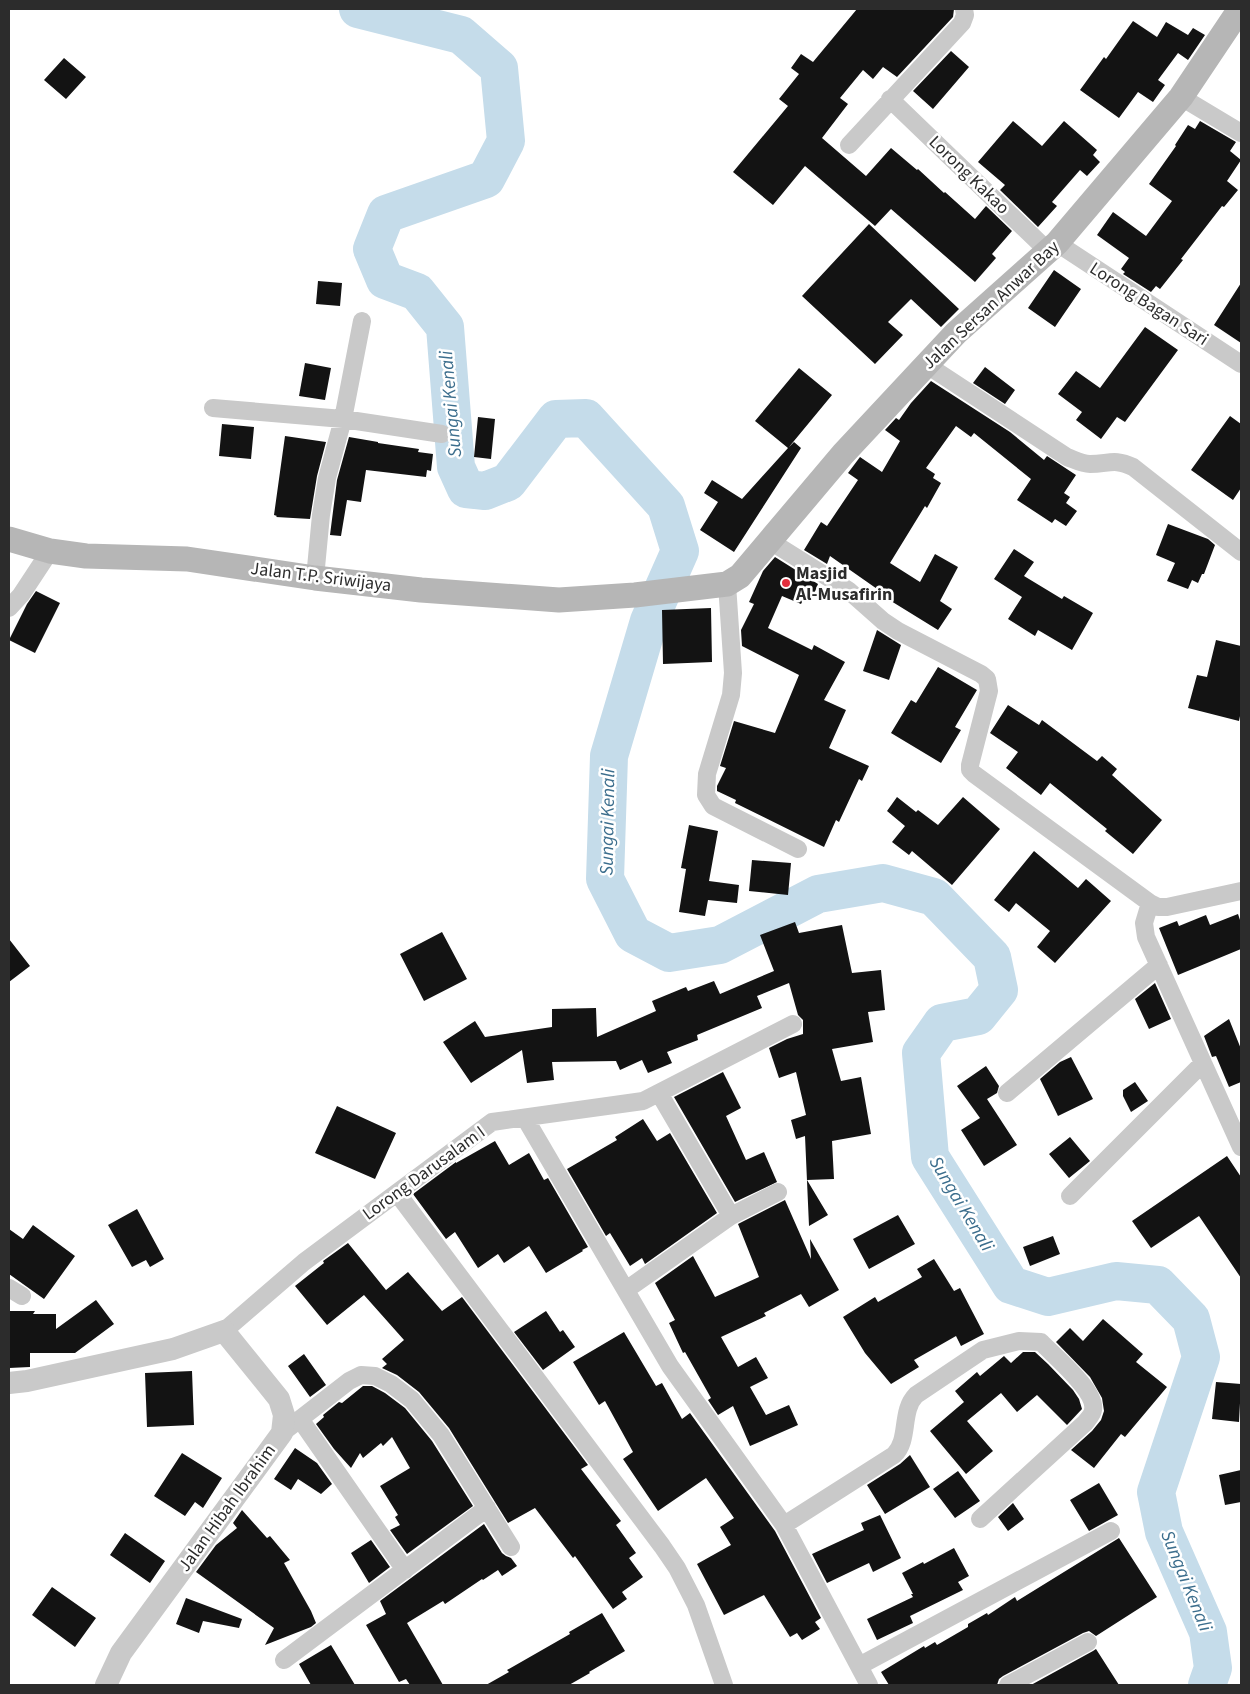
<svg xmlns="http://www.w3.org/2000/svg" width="1250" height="1694" font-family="'Source Sans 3',sans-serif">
	<rect width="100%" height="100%" fill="#fff"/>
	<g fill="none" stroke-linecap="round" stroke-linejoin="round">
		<path stroke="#c5dcea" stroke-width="38" d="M358 9 461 35 499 68 506 141 486 179 386 214 372 249 385 280 417 292 445 327 456 467 466 489 485 491 508 482 556 419 586 418 666 506 680 551 649 621 609 756 605 879 633 934 669 953 720 945 818 894 883 883 934 897 992 957 999 990 978 1016 942 1023 921 1053 930 1157 1011 1285 1048 1297 1116 1281 1158 1285 1191 1319 1201 1357 1156 1492 1164 1532 1208 1632 1213 1668 1207 1685"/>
	</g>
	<path fill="#131313" d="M857 9H954L953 17 897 77 883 67 873 79 863 70 840 98 848 104 822 138 866 176 891 148 917 170 918 169 944 193 945 192 975 219 986 206 1012 231 992 254 996 258 975 282 891 209 875 226 805 166 773 205 733 172 788 106 779 99 799 74 791 68 801 54 813 62Z
		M1133 21 1157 37 1166 22 1188 35 1193 28 1205 35 1188 60 1178 53 1158 80 1165 85 1153 102 1138 92 1119 118 1080 90 1104 57 1106 59Z
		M951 51 969 67 933 109 913 91Z
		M64 58 86 77 66 99 44 80Z
		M1013 121 1042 146 1064 121 1097 150 1093 155 1100 162 1087 176 1080 170 1052 202 1057 206 1038 227 1000 190 1005 185 978 162Z
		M1200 121 1236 142 1230 151 1241 160 1227 181 1238 190 1224 207 1222 206 1181 259 1183 260 1160 289 1156 286 1151 292 1123 274 1125 272 1121 269 1129 258 1097 235 1113 212 1146 236 1172 201 1149 184 1176 146 1175 145 1188 125 1195 129Z
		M869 224 959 309 941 327 911 299 888 322 903 335 875 364 802 296Z
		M1054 270 1081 289 1055 327 1028 308Z
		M318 281 342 283 340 306 316 304Z
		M1241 283V343L1214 325Z
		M1145 327 1178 350 1125 422 1117 417 1101 439 1076 420 1082 412 1058 394 1076 371 1100 388Z
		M305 363 331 368 325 400 299 396Z
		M985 367 1015 390 1005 404 973 383Z
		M799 368 832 395 789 447 794 442 801 448 734 552 700 530 718 502 704 493 712 480 742 499 788 448 755 421Z
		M931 381 1010 432 1044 460 1047 456 1076 475 1064 493 1070 497 1066 503 1077 511 1066 526 1055 519 1052 523 1017 500 1031 479 974 433 971 437 956 426 926 468 935 474 933 478 941 483 927 508 925 506 890 563 920 582 935 554 958 567 940 601 952 609 938 630 878 593 880 591 830 556 827 564 804 550 821 522 827 526 858 480 848 473 860 457 882 472 900 441 885 430 896 418 899 420 911 403Z
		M1230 416 1241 424V488L1233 500 1191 470Z
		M478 417 495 419 491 459 474 457Z
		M222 424 254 427 251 459 219 456Z
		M285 436 326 442 317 476 310 519 276 517 277 516 274 515Z
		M349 437 378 442V443L419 449 418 452 433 454 431 471 427 470 426 477 366 470 361 502 347 500 341 536 330 535 337 480Z
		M1168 524 1208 539 1215 545 1204 574H1202L1198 583 1192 580 1188 589 1167 581 1175 563 1156 555Z
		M1014 549 1034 562 1024 576 1062 599 1064 596 1093 613 1072 650 1038 630 1035 636 1008 619 1022 597 994 579Z
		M775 557 818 584 812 599 805 596 801 604 782 596 768 628 812 650 814 645 845 662 824 700 846 710 829 748 869 766 862 781 859 779 839 822 836 820 824 847 735 803 736 800 717 791V786L726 768 720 766 734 721 775 733 799 675 742 646 741 630 754 604 749 602 763 571Z
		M36 591 60 603 35 653 9 640 27 604Z
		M711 608 712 662 663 664 662 610Z
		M877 630 901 645 889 680 863 671Z
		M1216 640 1241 646V711L1239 721 1188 708 1197 675 1207 677Z
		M938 667 977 690 955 727 961 730 941 763 891 733 911 700 916 703Z
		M1008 705 1039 725 1042 720 1097 761 1102 756 1117 769 1112 775 1162 820 1133 854 1105 831 1107 829 1050 783 1041 795 1006 768 1018 752 990 733Z
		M897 797 916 812 918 810 938 825 963 797 1000 829 952 885 912 851 909 855 892 842 905 826 887 811Z
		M689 825 718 831 709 881 739 885 737 903 708 900 705 916 679 912 686 869 681 868Z
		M1034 851 1078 888 1086 879 1111 901 1055 963 1037 947 1050 931 1016 903 1009 912 994 900Z
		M752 860 791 863 788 895 749 891Z
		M1238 914 1241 923V949L1178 975 1159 928 1177 921 1179 926 1206 915 1210 925Z
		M795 922 799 933 842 925 852 973 881 970 885 1010 868 1012 873 1042 832 1049 841 1081 861 1077 871 1134 832 1141 834 1179 807 1180 828 1215 809 1226 805 1136 796 1139 791 1120 806 1115 796 1072 779 1078 769 1048 787 1039 803 1034V1020L798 1015 789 983 757 996 762 1008 697 1035 698 1040 667 1052 672 1063 648 1073 642 1060 620 1070 616 1061 552 1062 554 1080 527 1083 522 1050 471 1083 443 1042 475 1021 485 1037 552 1027V1009L596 1008 597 1037 656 1011 652 1001 686 987 688 991 714 981 720 994 774 971 760 935Z
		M442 932 467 979 424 1001 400 954Z
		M9 939 30 966 9 982Z
		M1155 983 1171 1019 1149 1029 1135 999Z
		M1229 1019 1241 1049V1082L1229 1087 1216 1056 1212 1057 1204 1036Z
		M1071 1057 1093 1099 1058 1116 1040 1079 1060 1062Z
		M986 1066 999 1086 997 1093 987 1099 1017 1145 984 1166 961 1130 980 1118 957 1086Z
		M723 1072 741 1108 726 1116 746 1160 764 1152 777 1182 735 1202 674 1097Z
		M1135 1082 1148 1101 1131 1112 1123 1096V1090Z
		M337 1106 396 1133 375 1179 315 1153Z
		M643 1119 657 1141 670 1133 717 1213 645 1264 642 1258 630 1266 610 1233 606 1236 567 1169 617 1140 615 1137Z
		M1070 1137 1090 1161 1069 1178 1049 1154Z
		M495 1141 509 1165 529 1153 544 1180 548 1178 588 1247 582 1250 583 1251 546 1273 529 1246 504 1263 498 1254 478 1268 455 1232 446 1239 413 1194 456 1162V1163Z
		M1227 1156 1241 1177V1278L1199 1216 1151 1248 1132 1221Z
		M785 1200 811 1259 810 1239 839 1290 809 1307 801 1294 764 1313 766 1316 721 1337 738 1367 756 1357 768 1378 750 1387 766 1415 789 1405 798 1425 750 1446 733 1406 718 1415 708 1400 711 1398 685 1352 683 1353 669 1323 675 1320 655 1283 693 1256 715 1297 759 1277 738 1224Z
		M137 1209 164 1259 150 1267 146 1260 132 1267 108 1225Z
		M898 1215 915 1244 869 1269 853 1239Z
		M33 1225 75 1256 44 1299 9 1274V1229L23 1239Z
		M1053 1236 1060 1254 1030 1266 1023 1247Z
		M348 1243 386 1290 408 1272 442 1311 462 1297 588 1465 581 1469 621 1521 616 1525 636 1553 629 1558 643 1577 622 1592 627 1599 613 1609 575 1556 573 1558 535 1508 508 1523 449 1428 419 1392 397 1375 382 1368 387 1364 382 1359 404 1340 364 1295 327 1325 295 1286 324 1263 323 1261Z
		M934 1259 954 1291 960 1288 984 1334 961 1346 956 1336 914 1360 919 1367 891 1384 865 1353 843 1317 875 1297 878 1302 922 1277 917 1269Z
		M96 1300 114 1324 75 1353H30V1367L9 1368V1311H35L33 1314H56V1329Z
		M546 1311 560 1332 563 1330 575 1347 543 1370 514 1332Z
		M1103 1319 1143 1354 1136 1362 1167 1387 1125 1437 1121 1434 1094 1468 1071 1450 1092 1431 1101 1420 1104 1411 1102 1398 1090 1377 1056 1342 1070 1328 1083 1341Z
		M624 1332 656 1386 662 1383 682 1419 690 1413 775 1531 821 1618 815 1622 820 1629 802 1640 797 1633 790 1637 764 1595 724 1615 697 1564 731 1545 720 1527 734 1518 706 1478 658 1511 623 1459 633 1452 605 1401 599 1405 573 1362Z
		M1023 1352H1035L1048 1364 1073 1390 1079 1399 1082 1409 1067 1425 1037 1395 1017 1412 1001 1393 967 1421 993 1451 966 1474 930 1431 964 1402 955 1391 977 1372 980 1376 1004 1356 1011 1363Z
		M304 1354 326 1385 310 1397 288 1366Z
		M192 1371 194 1425 147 1427 145 1373Z
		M1216 1382 1241 1384 1239 1422 1212 1419Z
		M363 1386H372L385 1393 405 1408 432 1441 473 1506 407 1554 390 1530 400 1525 395 1517 398 1515 380 1486 410 1468 392 1437 383 1446 381 1443 363 1458 360 1453 351 1468 334 1449 316 1424 324 1417 323 1415 339 1402 342 1403Z
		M295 1448 317 1463 332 1484 321 1494 298 1479 291 1490 274 1479Z
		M182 1453 222 1478 203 1508 195 1502 185 1516 154 1496Z
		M910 1455 930 1487 885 1514 867 1485 900 1464Z
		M1241 1470V1502L1225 1505 1219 1475Z
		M958 1471 980 1501 955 1518 933 1489Z
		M1099 1483 1118 1515 1089 1531 1070 1500Z
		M1013 1503 1024 1519 1008 1531 998 1517Z
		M242 1510 267 1538 270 1536 290 1560 284 1563 311 1611 316 1623 311 1627 265 1645 274 1628 196 1572 216 1545 237 1528 233 1523Z
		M880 1515 901 1558 873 1572 869 1563 827 1583 812 1554 864 1530 861 1523Z
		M484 1524 502 1553 506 1556 511 1558 517 1566 502 1576 498 1570 483 1580 482 1579 445 1604 443 1601 407 1623 443 1685H410L406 1679 399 1682 366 1625 386 1614 380 1601Z
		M125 1533 165 1561 150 1583 110 1555Z
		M1119 1538 1157 1597 1096 1636 1089 1631 1083 1633 1003 1676 999 1679 997 1685H889L881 1672 924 1646 925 1648 935 1642 937 1645 968 1627V1624L987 1613 988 1615 1015 1597 1017 1601Z
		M371 1540 390 1567 369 1583 351 1553Z
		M954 1548 969 1576 958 1582 963 1590 910 1616 913 1623 877 1640 867 1619 913 1597 911 1594H913L902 1573 923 1562 924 1564Z
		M52 1587 96 1618 75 1647 32 1615Z
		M186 1598 242 1619 239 1628 203 1621 199 1633 176 1624Z
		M602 1613 625 1651 589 1672 590 1673 569 1685H486L509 1672 507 1670 570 1634 569 1632Z
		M331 1645 355 1685H311L299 1664Z
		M1096 1649 1119 1685H1031L1093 1651Z"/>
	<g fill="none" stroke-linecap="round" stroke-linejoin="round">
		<path stroke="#c9c9c9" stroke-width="18" d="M1181 97 1241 133
			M890 99 1048 251
			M849 145 962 23 965 15 964 9
			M1057 243 1241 364
			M927 365 1067 457C1075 460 1082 464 1090 464 1109 464 1114 458 1133 467L1241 552
			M213 408 343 419 442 434
			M770 541 848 590 883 621 898 631 981 674 987 679 989 691 970 765V770L974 774 1150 903 1158 907H1167L1241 891
			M315 578 321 515 327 478 343 419 362 321
			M727 584 733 673 731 695 707 774 706 795 713 806 798 849
			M9 608 21 595 50 551
			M1150 903 1144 923 1146 937 1241 1147
			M659 1093 731 1216
			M1007 1093 1159 965
			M525 1118 670 1366 784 1525 869 1685
			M397 1193 662 1546 677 1568 696 1605 724 1685
			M1070 1196 1203 1063
			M9 1288 22 1296
			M626 1290 731 1216 778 1192
			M224 1331 304 1262 492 1122 643 1101 793 1024
			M300 1419 405 1570
			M282 1433 349 1381 361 1375 375 1376 391 1384 412 1400 441 1435 511 1547
			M784 1525 894 1455C910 1440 900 1411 916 1395L983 1350 1019 1341 1041 1342C1054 1356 1097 1391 1093 1410 1093 1414 1088 1419 1085 1423L980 1519
			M284 1660 487 1508
			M859 1666 1111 1531
			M1008 1685 1088 1642"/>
		<path stroke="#c9c9c9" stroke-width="22" d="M9 1383 27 1381 173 1349 224 1331 279 1399 284 1415 282 1433 121 1653 106 1685"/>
		<path stroke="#b6b6b6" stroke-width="25" d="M9 539 50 551 86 556 187 559 315 578 421 590 559 600 635 595 727 584 740 576 843 454 956 333 1057 243 1181 97 1240 9"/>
	</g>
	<circle fill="#e32e3d" stroke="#fff" stroke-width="2" cx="786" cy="583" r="5"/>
	<g text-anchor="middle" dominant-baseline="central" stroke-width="5" stroke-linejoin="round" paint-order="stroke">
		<g font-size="18" fill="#2c2c2c" stroke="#fff">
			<text transform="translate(969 175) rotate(44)">Lorong Kakao</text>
			<text transform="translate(1149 304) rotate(33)">Lorong Bagan Sari</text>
			<text transform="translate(991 305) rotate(-43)">Jalan Sersan Anwar Bay</text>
			<text transform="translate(321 577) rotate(7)">Jalan T.P. Sriwijaya</text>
			<text transform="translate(424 1173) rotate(-36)">Lorong Darusalam I</text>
			<text transform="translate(227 1508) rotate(-54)">Jalan Hibah Ibrahim</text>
		</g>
		<g font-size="18" font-weight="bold" fill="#2c2c2c" stroke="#fff" text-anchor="start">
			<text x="796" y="573">Masjid<tspan x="796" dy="21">Al-Musafirin</tspan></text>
		</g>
		<g font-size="19" font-style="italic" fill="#3c6e8d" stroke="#fff">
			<text transform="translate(451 404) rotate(-95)">Sungai Kenali</text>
			<text transform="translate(608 822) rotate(-89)">Sungai Kenali</text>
			<text transform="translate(961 1204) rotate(59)">Sungai Kenali</text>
			<text transform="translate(1186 1581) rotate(68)">Sungai Kenali</text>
		</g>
	</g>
	<rect width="1250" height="1694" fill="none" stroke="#2c2c2c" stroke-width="20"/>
</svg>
